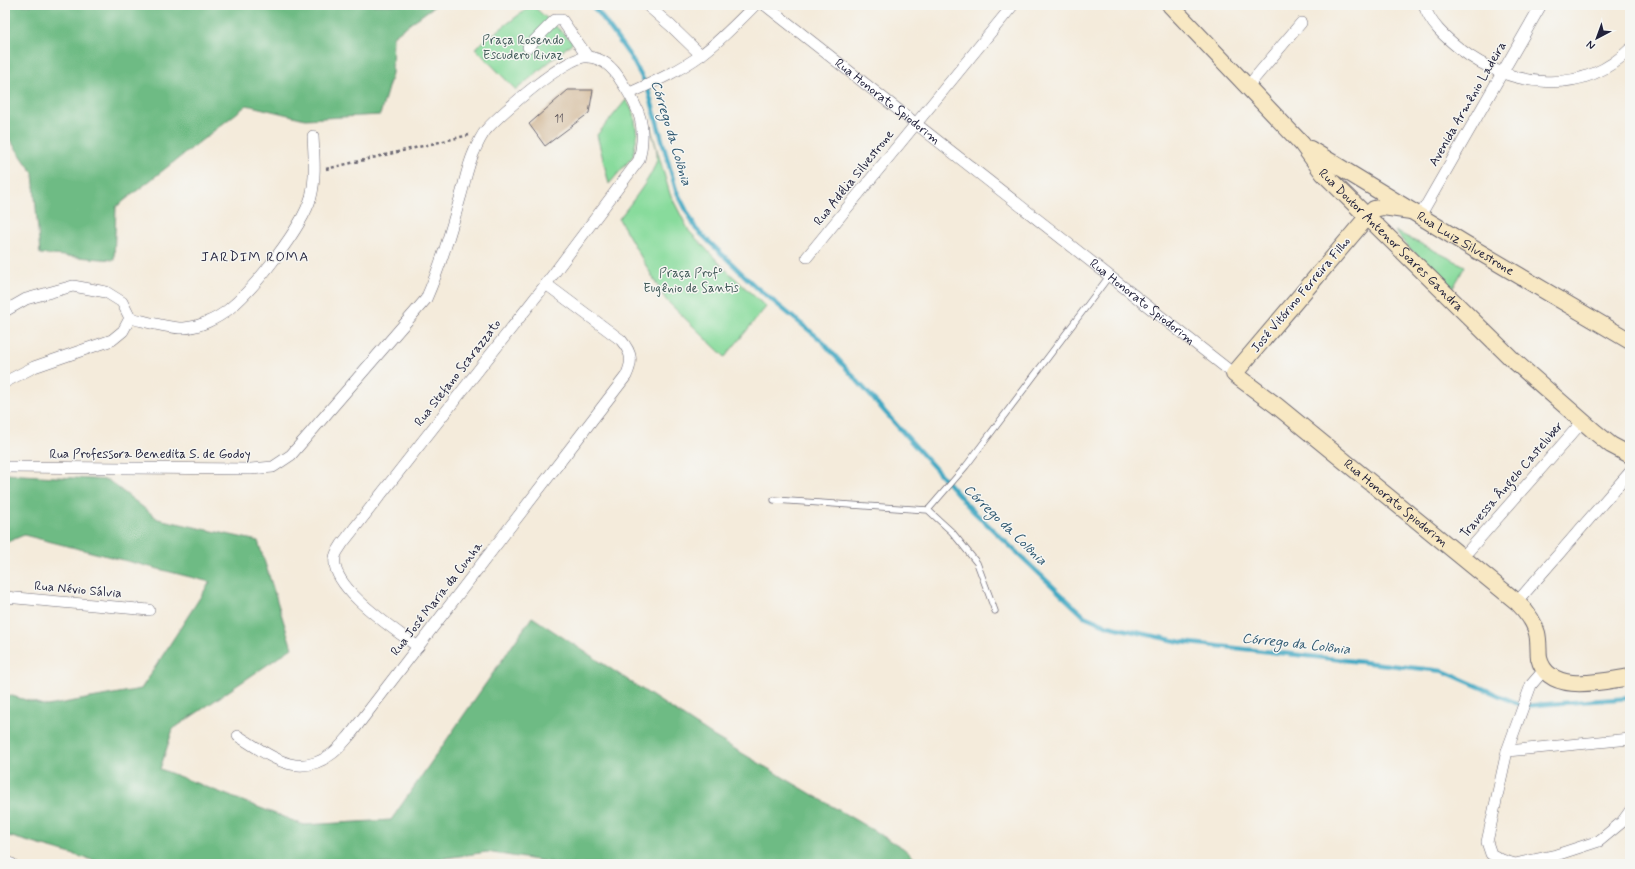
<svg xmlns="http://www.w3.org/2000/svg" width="1635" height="869" font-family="Mynerve,sans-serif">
	<rect width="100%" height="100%" fill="#f6f6f2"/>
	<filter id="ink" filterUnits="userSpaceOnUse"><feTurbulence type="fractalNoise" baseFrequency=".025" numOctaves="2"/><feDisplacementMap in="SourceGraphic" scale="8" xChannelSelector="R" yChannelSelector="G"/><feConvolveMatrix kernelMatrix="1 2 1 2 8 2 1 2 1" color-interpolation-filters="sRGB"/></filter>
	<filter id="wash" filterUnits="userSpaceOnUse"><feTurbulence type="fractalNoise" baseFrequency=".012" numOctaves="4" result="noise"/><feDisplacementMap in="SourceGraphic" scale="16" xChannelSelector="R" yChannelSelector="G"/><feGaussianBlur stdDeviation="0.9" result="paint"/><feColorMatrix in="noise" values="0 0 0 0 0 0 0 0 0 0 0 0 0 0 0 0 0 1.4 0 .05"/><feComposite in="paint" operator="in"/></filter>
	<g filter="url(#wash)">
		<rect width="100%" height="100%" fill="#f4ebdb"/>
		<path fill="#88db9c" stroke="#557e6c" d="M532 5 573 42 516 90 475 48Z
			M626 100 634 113 637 135 633 156 609 184 597 135Z
			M650 126 670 194 689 231 726 270 766 307 725 357 666 300 619 219C629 205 656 173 657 157 658 148 652 135 650 126Z
			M1395 231 1465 266 1453 288 1406 245Z"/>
		<path fill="#6ebb84" stroke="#486e60" d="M5 5H436L393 36 392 74 380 115 305 119 247 105 116 207 114 260 40 254 33 173 5 133Z
			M5 474 108 480 158 519 258 541 292 648 173 729 160 769 304 825 391 820 532 617 713 736 903 848 921 864H561L487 852 404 864H106L5 835V694L47 706 141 689 210 582 24 535 5 543Z"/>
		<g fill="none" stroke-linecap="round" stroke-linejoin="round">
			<path stroke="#43a9c3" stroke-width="4.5" d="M591 5 599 13 630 56 647 86 676 190 696 229 756 287 821 340 972 510 1084 616 1108 626 1181 642 1443 671 1523 706 1630 698"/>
		</g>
		<g id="blocks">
			<path fill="#ceb08c" d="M568 90H593L589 113 545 146 529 124Z"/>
		</g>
	</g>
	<g filter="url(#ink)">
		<use href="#blocks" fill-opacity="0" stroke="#6c6873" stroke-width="1"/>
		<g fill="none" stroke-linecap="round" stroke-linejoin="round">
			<defs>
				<path id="lane" d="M774 500 928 510 966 466 1110 275
					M928 510 952 532 977 563 995 611"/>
				<g id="street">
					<path d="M647 5 671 26 701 55"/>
					<path id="s1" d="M765 5 1234 374"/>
					<path d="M1424 5C1430 24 1445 37 1460 49 1510 88 1582 97 1630 49"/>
					<path d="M528 47 555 20H562L587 56"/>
					<path d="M1248 86 1301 23"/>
					<path d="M630 93C654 82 679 71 701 55 720 41 738 22 755 5"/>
					<path d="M1420 216 1541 5"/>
					<path d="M807 257 1013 5"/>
					<path d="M5 311 26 299 73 286 106 292 122 302 130 318"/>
					<path d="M130 318C144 321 171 329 184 328 199 327 217 319 229 309 254 289 302 228 311 197 316 178 314 156 313 136"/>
					<path d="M5 382 34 367 112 340 123 331 130 318"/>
					<path d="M5 467 251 469 273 467 291 455 426 299C441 265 451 230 461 195 465 181 468 165 474 152 477 145 481 136 486 130 500 114 568 54 588 57 603 58 614 69 621 81 640 109 647 126 639 160L546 284 342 544C340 548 335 553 335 558 330 588 396 630 418 647"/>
					<path d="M1463 557 1583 421"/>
					<path d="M5 597 149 610"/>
					<path d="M1517 602 1630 472"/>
					<path d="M1544 670 1531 685 1507 751 1487 842 1491 854 1502 860 1515 864 1556 855 1599 841 1622 822 1630 811"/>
					<path d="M238 736C268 754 296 780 330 755 338 750 344 742 350 735L626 376C633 361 632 353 621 340L546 284"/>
					<path d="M1507 751 1630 739"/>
					<path d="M5 862 12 864"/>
				</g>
				<g id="secondary">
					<path id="s2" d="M1170 5 1302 144 1323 173 1512 359 1595 432 1611 445 1630 455"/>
					<path id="s3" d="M1310 149 1464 243 1630 341"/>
					<path id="s4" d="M1411 211 1383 207 1374 209 1234 374 1277 406 1517 602C1526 611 1534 621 1537 633 1539 641 1538 650 1539 658 1548 696 1604 681 1630 677"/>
				</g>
			</defs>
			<use href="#lane" stroke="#6c6873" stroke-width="7"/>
			<use href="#street" stroke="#6c6873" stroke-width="12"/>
			<use href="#secondary" stroke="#6c6873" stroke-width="18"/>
			<path stroke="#6c6873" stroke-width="2.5" stroke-dasharray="3 3" stroke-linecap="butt" d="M326 169 469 135"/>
			<use href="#lane" stroke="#fff" stroke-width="5.5"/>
			<use href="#street" stroke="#fff" stroke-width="11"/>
			<use href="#secondary" stroke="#f8e8c3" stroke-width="16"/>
		</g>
	</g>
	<g text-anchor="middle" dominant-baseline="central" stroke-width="3" stroke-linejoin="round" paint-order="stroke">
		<g font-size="11" fill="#4d464f">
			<text x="559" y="119">11</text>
		</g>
		<g font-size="13" fill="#415a58" stroke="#f6f6f2">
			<text x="523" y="40">Praça Rosendo<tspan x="523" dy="15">Escudero Rivaz</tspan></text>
			<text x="691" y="273">Praça Profº<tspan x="691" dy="15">Eugênio de Santis</tspan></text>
		</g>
		<g font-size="13" fill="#22223b" stroke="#f6f6f2">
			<text stroke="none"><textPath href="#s1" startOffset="156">Rua Honorato Spiodorim</textPath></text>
			<text transform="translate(1468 104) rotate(-60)">Avenida Armênio Ladeira</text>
			<text transform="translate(854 178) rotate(-51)">Rua Adélia Silvestrone</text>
			<text stroke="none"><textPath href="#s2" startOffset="323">Rua Doutor Antenor Soares Gandra</textPath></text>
			<text stroke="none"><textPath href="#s3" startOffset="182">Rua Luiz Silvestrone</textPath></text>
			<text transform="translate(1301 295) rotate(-50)">José Vitórino Ferreira Filho</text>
			<text stroke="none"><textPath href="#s1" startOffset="480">Rua Honorato Spiodorim</textPath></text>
			<text transform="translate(458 373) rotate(-52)">Rua Stefano Scarazzato</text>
			<text x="150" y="454">Rua Professora Benedita S. de Godoy</text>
			<text transform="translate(1512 480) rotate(-49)">Travessa Ângelo Casteluber</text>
			<text stroke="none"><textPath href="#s4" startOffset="461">Rua Honorato Spiodorim</textPath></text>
			<text transform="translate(78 590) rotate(5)">Rua Névio Sálvia</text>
			<text transform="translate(437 599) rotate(-52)">Rua José Maria da Cunha</text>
		</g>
		<g font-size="14" font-style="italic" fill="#2f5871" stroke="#f6f6f2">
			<text transform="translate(671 133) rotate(73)">Córrego da Colônia</text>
			<text transform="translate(1005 525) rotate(44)">Córrego da Colônia</text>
			<text transform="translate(1296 644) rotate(6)">Córrego da Colônia</text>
		</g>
		<g font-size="14" letter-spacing="1" fill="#22223b" stroke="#f6f6f2">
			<text x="255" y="257">JARDIM ROMA</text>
		</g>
	</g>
	<rect width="1635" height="869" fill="none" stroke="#f6f6f2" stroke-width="20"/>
	<g transform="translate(1597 38) rotate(221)" stroke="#f6f6f2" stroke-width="3" paint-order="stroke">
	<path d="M0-3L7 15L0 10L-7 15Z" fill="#22223b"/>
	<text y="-6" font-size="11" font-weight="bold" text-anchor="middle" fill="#22223b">N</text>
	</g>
</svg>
